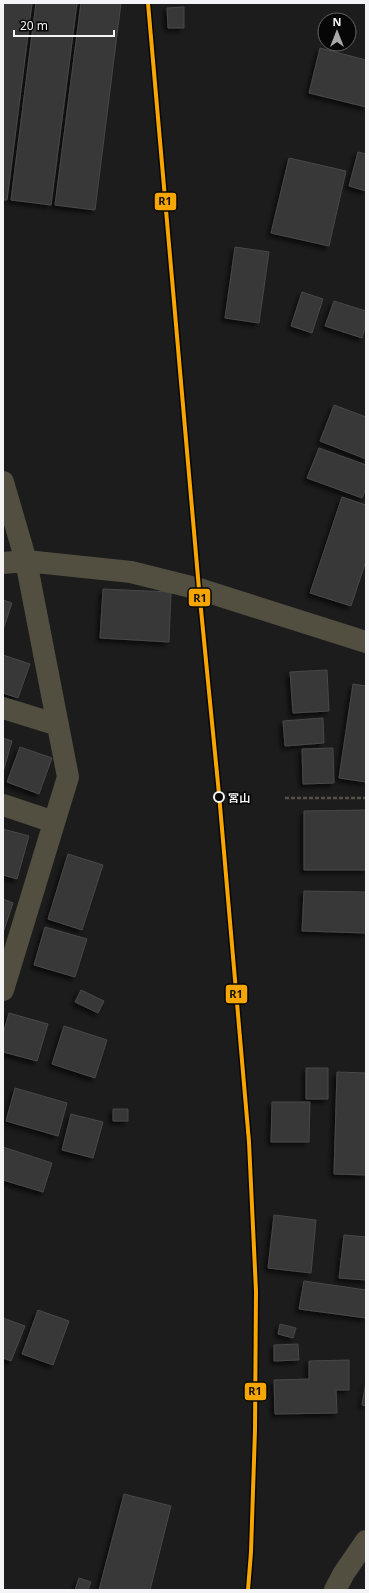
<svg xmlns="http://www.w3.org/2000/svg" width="369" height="1593" font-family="'Noto Sans','Noto Sans JP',sans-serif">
	<defs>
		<filter id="shadow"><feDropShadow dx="-3.5" dy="3.5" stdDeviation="2" flood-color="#0009"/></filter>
	</defs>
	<rect width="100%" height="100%" fill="#1c1c1d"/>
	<path fill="#383739" stroke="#484849" filter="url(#shadow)" d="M3 3H32L7 200H3Z
		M36 3H77L51 205 11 200Z
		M81 3H121L95 210 55 205Z
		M184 7V28H168L167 8Z
		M320 48 366 60V107L309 93Z
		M358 152 366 154V191L349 186Z
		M289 158 346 171 329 246 271 233Z
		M235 247 269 252 259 323 225 318Z
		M302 292 323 299 312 333 291 326Z
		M334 301 366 311V324L362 338 325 326Z
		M334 405 366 417V459L320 441Z
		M319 448 366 465V488L362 498 307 478Z
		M342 497 366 505V561L351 606 310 593Z
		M103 589 171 592 169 642 100 638Z
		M3 600 12 603 3 630Z
		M3 655 30 664 18 698 3 693Z
		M327 670 329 711 293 713 290 672Z
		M353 684 366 686V782L339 778Z
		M323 718 324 743 285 746 283 721Z
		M3 738 12 741 3 772Z
		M20 747 52 758 39 794 7 782Z
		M333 748 334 783 303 784 302 749Z
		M366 810V870H304V811Z
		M3 829 29 836 17 879 3 875Z
		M68 854 103 865 82 930 48 919Z
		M304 891 366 892V933L302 931Z
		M3 899 13 903 3 933Z
		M45 927 87 939 75 977 34 965Z
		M81 990 104 1001 98 1013 75 1002Z
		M9 1013 48 1024 37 1061 3 1052V1034Z
		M64 1026 107 1040 95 1078 52 1064Z
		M306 1068H328V1099H306Z
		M337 1072 366 1073V1175L334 1174Z
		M15 1088 67 1103 58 1136 6 1121Z
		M272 1102H310L309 1142H271Z
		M113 1109H128V1121H113Z
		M71 1114 103 1122 93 1158 62 1150Z
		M3 1147 52 1163 43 1192 3 1180Z
		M274 1215 316 1220 311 1273 268 1268Z
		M344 1235 366 1237V1280L339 1278Z
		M304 1281 366 1290V1318L299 1309Z
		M38 1310 69 1321 53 1365 22 1354Z
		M3 1318 25 1326 11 1361 3 1358Z
		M280 1324 296 1328 293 1338 278 1334Z
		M298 1344 299 1360 274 1361V1345Z
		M349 1360V1390H336L337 1413 275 1414 274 1380 309 1379V1361Z
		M366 1382V1406L362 1405Z
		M124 1494 171 1506 150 1590H99Z
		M79 1578 91 1582 88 1590H75Z"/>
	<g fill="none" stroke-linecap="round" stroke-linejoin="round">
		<path stroke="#545148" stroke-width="2.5" stroke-dasharray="4 2" stroke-linecap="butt" d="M285 798H366"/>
		<path stroke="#524e40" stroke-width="22" d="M3 482 26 561 68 777 3 990
			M3 563 26 561 131 572 199 589 366 642
			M3 708 58 725
			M3 805 54 822
			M335 1590 344 1573 366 1541"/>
		<defs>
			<path id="rail-1" d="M148 3 199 589 219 794 249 1142 256 1291 255 1430 251 1552 248 1590"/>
		</defs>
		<use href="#rail-1" stroke="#060607" stroke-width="7"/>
		<use href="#rail-1" stroke="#f7a600" stroke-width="4"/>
	</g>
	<circle fill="#060607" stroke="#f4f3f5" stroke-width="2" cx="219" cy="797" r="5"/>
	<g text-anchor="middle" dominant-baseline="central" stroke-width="3.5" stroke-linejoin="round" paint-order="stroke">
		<g font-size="11" font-weight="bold" fill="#f4f3f5" stroke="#060607" text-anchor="start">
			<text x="228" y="797">宮山</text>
		</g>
	</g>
	<g stroke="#060607" stroke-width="1.5">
		<rect x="154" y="192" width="23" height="19" rx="4" fill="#f7a600"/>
		<rect x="188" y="588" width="23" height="19" rx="4" fill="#f7a600"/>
		<rect x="225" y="984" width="23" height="20" rx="4" fill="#f7a600"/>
		<rect x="244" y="1382" width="23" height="19" rx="4" fill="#f7a600"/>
	</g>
	<g font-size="11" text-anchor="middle" font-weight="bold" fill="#111">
		<text x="165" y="205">R1</text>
		<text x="200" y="602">R1</text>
		<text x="236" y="998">R1</text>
		<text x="255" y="1395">R1</text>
	</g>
	<rect width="369" height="1593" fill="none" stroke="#f4f3f5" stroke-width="8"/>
	<g transform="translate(337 32)"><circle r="19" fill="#060607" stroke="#656566"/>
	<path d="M0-3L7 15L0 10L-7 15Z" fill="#a8a8a9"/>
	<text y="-6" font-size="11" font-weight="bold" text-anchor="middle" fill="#f4f3f5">N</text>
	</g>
	<path d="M14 30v6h100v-6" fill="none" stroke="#f4f3f5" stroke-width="2"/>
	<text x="20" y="30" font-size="12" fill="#f4f3f5" stroke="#060607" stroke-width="3" paint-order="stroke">20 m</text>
</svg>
